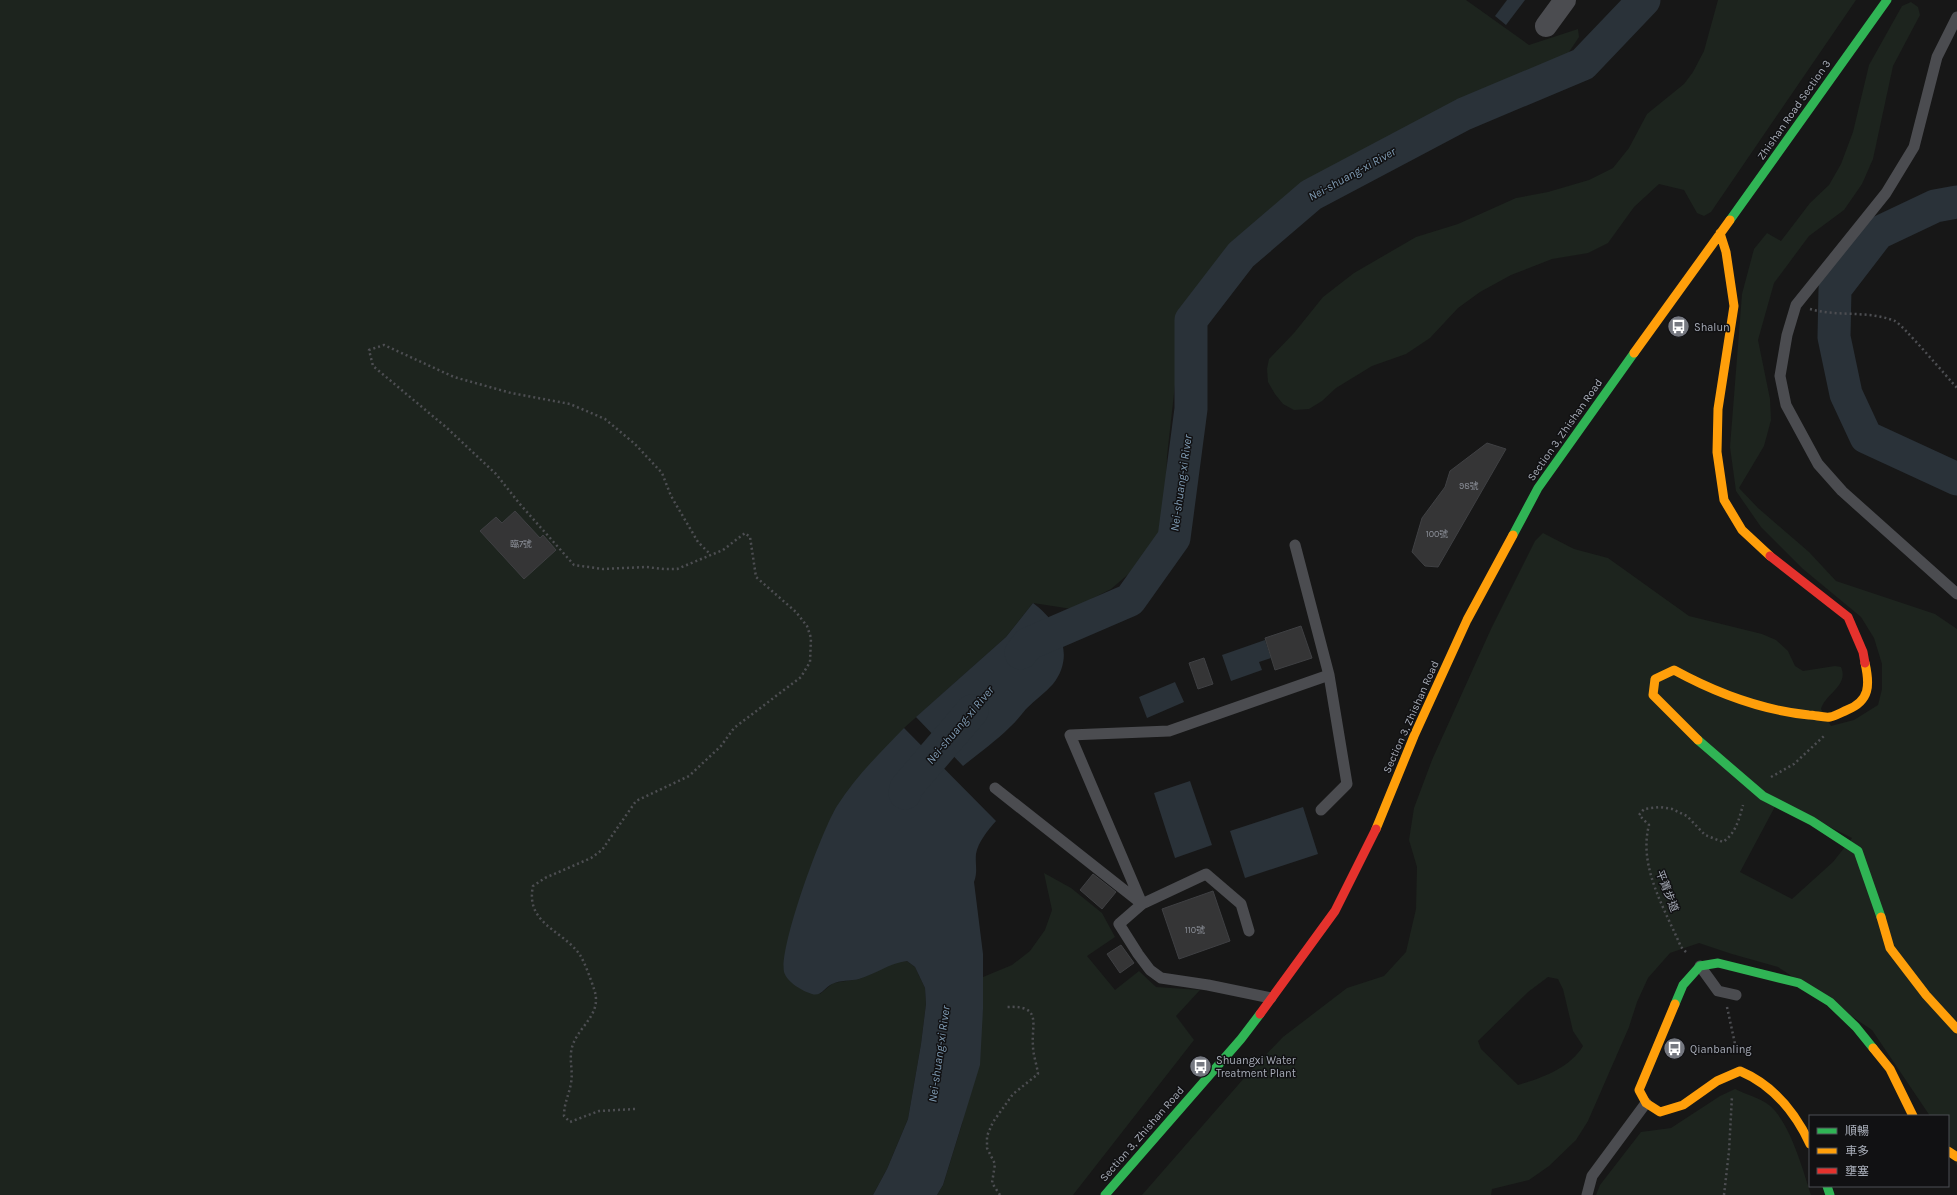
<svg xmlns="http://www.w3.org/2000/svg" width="1957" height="1195" font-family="Karla,'Noto Sans TC',sans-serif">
	<rect width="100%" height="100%" fill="#171717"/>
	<path fill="#1d241e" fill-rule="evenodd" d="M0 0H1466L1529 45 1578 29 1579 37 1563 61 1525 80 1452 110 1374 150 1313 185 1236 238 1204 279 1180 315 1178 358 1167 456 1165 520 1145 560 1111 589 1072 609 1033 603 1006 637 904 728 820 994 833 983 859 979 896 962 907 961 915 967 925 988 926 1004 921 1044 908 1119 887 1169 873 1195H0Z
		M1718 0H1856L1711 212 1704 216 1697 213 1684 190 1659 184 1634 207 1608 243 1588 253 1552 259 1511 275 1480 292 1458 308 1430 338 1406 354 1372 366 1336 388 1322 401 1309 409 1294 410 1283 404 1275 394 1268 382 1267 369 1269 359 1294 333 1323 297 1354 273 1416 237 1458 224 1516 198 1548 192 1589 180 1613 168 1629 148 1647 114 1684 84 1693 72 1704 51Z
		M1911 2 1918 7 1920 15 1893 66 1873 159 1862 184 1844 210 1809 236 1774 283 1758 340 1770 399 1771 420 1764 446 1739 488 1758 508 1809 552 1836 581 1935 614 1957 629V1166L1948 1149V1116H1930L1872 1030 1778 967 1732 954 1699 943 1670 953 1648 978 1637 1002 1629 1027 1588 1121 1576 1140 1549 1166 1529 1180 1492 1189 1491 1195H1142L1252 1069 1283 1037 1347 988 1384 976 1406 952 1416 909 1417 867 1409 840 1414 808 1432 760 1491 629 1535 541 1543 533 1574 549 1608 558 1689 616 1762 634 1776 640 1788 651 1795 666 1803 671 1835 666 1841 667C1849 686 1826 693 1821 709L1831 726 1854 720 1878 705 1882 689V664L1874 638 1861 617 1803 569 1761 527 1736 491 1730 447 1742 294 1754 249 1767 233 1781 241 1810 203 1829 185 1841 164 1853 132 1869 65 1902 6ZM1778 801 1852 838 1833 862 1792 899 1740 872ZM1548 977 1558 979 1563 989 1573 1031 1583 1046C1570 1068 1542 1078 1518 1085L1481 1049 1478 1041 1528 992Z
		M1044 873 1071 888 1102 913 1115 937 1087 956 1115 990 1139 971 1156 987 1200 990 1176 1016 1194 1040 1073 1195H937L943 1185 962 1124 983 1009V977L1012 965 1030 951 1045 930 1052 910Z
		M1735 1089C1745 1094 1760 1098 1769 1105 1790 1122 1803 1170 1811 1195H1596L1600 1185 1641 1132 1671 1128 1720 1096Z"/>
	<path fill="#2a3239" d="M1507 0H1525L1506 25 1495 16Z
		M1033 603C1059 622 1076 655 1053 684 1045 693 1035 700 1026 709 1021 715 1016 722 1010 727 996 741 979 753 963 766L916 717 1006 637Z
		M1265 640 1271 658 1259 662 1262 670 1231 681 1222 655Z
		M1175 682 1184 702 1147 718 1139 697Z
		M904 728 996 821C988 830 978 842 976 854 975 865 978 871 974 882L983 954V1009L980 1065 943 1185 937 1195H873L887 1169 908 1119 921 1044 926 1004 925 988 915 967 907 961C889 963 876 974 859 979 851 981 840 980 832 984 825 987 821 997 812 994 802 991 787 982 784 972 779 946 822 830 837 806 856 776 880 753 904 728Z
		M1190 781 1212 845 1175 858 1154 793Z
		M1303 807 1318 854 1245 878 1230 831Z"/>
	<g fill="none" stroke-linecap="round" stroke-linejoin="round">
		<path stroke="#2a3239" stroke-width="33" d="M1957 202 1935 206 1878 233 1835 289 1834 337 1846 394 1866 437 1957 479
			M1021 653 1028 644 1130 600 1174 538 1191 409V320L1241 255 1311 195 1464 114 1583 64 1644 0
			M905 793 906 788 972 711"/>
	</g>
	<path fill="#353536" stroke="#3f4043" d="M1487 443 1506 449 1438 567 1425 566 1412 552 1422 518 1445 487 1450 471Z
		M515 511 540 538 543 535 556 550 524 579 480 531 496 517 502 523Z
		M1301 626 1312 658 1275 670 1265 638Z
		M1204 658 1213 684 1198 689 1189 663Z
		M1093 874 1116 892 1102 909 1080 890Z
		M1213 891 1230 941 1179 959 1162 909Z
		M1121 945 1134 963 1120 973 1107 954Z"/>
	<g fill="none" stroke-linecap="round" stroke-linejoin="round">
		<path stroke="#4d4e52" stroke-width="2.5" stroke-dasharray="2 3" stroke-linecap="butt" d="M1810 309C1837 317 1867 310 1895 321 1901 323 1948 378 1957 388
			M1771 777 1794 764 1824 736
			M1686 952 1681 947C1665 909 1638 867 1649 825L1639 815 1644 809 1660 807 1672 809 1687 816 1705 835 1723 842C1736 833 1739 819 1743 805
			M1727 1007 1737 1053
			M635 1109 599 1111 570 1122 564 1116C564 1103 569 1095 571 1083 573 1073 570 1063 571 1053 573 1028 604 1017 594 989 591 980 585 963 580 955 563 930 525 924 533 886L545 878 591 858 602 850 636 801 689 776 721 746 734 728 801 677 810 662 811 638 807 626 796 612 756 577 750 537 745 533 723 550 677 569H664L646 567 603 569 574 565 519 503 496 474 447 428 373 366 369 350 384 345 454 377 511 393 570 404 605 419 635 444 662 473 671 496 698 542 710 554
			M1000 1195 992 1183 995 1164 987 1148V1136L993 1122 1013 1094 1038 1074C1037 1065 1033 1055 1033 1046 1031 1024 1043 1005 1007 1007
			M1724 1195 1729 1151 1732 1096"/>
		<path stroke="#4b4c50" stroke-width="11" d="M1957 17 1937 57 1914 147 1886 193 1796 305 1787 335 1780 376 1786 405 1818 464 1842 491 1957 594
			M1295 545 1329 675
			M995 788 1142 904 1119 924 1138 954 1150 970 1161 978 1208 985 1271 998
			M1249 931 1241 904 1206 874 1142 904 1070 735 1169 731 1329 675 1347 784 1321 810
			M1700 966 1718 991 1736 995
			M1587 1195 1592 1176 1646 1103"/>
		<path stroke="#4b4c50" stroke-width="22" d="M1546 26 1565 0"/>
		<path stroke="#30b455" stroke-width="9" d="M1730 220 1887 0
			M1513 535 1538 488 1634 353
			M1698 740 1763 796 1812 821 1858 851 1881 917
			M1675 1004 1683 985 1700 966 1718 963 1799 983 1830 1002 1856 1027 1873 1048
			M1827 1186 1830 1195
			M1105 1195 1241 1039 1260 1014"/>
		<path stroke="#ff9f0a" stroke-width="9" d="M1720 233 1726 252 1734 306 1718 409 1717 452 1724 500 1742 530 1770 556
			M1634 353 1730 220
			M1698 740 1653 695 1655 679 1674 670C1716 693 1761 710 1809 715 1815 715 1824 718 1830 717 1836 716 1842 712 1847 710 1870 701 1870 685 1865 663
			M1376 829 1414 736 1467 620 1513 535
			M1881 917 1890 948 1926 995 1957 1029
			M1675 1004 1639 1090 1646 1103 1660 1112 1683 1105 1717 1081 1740 1071C1773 1085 1795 1112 1810 1144
			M1873 1048 1890 1069 1913 1116
			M1948 1151 1957 1157"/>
		<path stroke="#e5322d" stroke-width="9" d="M1770 556 1848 617 1863 652 1865 663
			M1260 1014 1335 911 1376 829"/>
	</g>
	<defs>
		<symbol id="bus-disc" viewBox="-11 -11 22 22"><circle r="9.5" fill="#757880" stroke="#111113"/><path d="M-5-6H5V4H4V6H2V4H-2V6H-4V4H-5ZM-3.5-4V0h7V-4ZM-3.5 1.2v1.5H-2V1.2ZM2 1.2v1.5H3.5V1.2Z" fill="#fff"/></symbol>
	</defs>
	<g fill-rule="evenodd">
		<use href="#bus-disc" x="1666" y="314" width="25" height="25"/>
		<use href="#bus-disc" x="1662" y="1036" width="25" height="25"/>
		<use href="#bus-disc" x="1188" y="1054" width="25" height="25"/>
	</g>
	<g text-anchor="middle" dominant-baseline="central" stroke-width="3" stroke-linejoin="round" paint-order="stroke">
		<g font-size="9" fill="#8b8f98">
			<text x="1469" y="486">98號</text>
			<text x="1437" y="534">100號</text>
			<text x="521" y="544">臨7號</text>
			<text x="1195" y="930">110號</text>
		</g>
		<g font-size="11" fill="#a8adb8" stroke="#111113">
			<text transform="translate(1794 110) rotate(-55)">Zhishan Road Section 3</text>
			<text transform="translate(1565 430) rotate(-55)">Section 3, Zhishan Road</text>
			<text transform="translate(1411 717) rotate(-66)">Section 3, Zhishan Road</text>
			<text transform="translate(1667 891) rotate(69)">平菁步道</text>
			<text transform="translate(1142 1134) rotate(-49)">Section 3, Zhishan Road</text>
		</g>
		<g font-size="11" fill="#a8adb8" stroke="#111113" text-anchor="start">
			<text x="1694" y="327">Shalun</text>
			<text x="1690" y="1049">Qianbanling</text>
			<text x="1216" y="1060">Shuangxi Water<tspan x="1216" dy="13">Treatment Plant</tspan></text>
		</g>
		<g font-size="12" font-style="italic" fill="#7f9bb3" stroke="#111113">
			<text transform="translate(1352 174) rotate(-29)">Nei-shuang-xi River</text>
			<text transform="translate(1181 483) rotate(-82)">Nei-shuang-xi River</text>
			<text transform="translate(960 725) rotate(-50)">Nei-shuang-xi River</text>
			<text transform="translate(939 1054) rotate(-82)">Nei-shuang-xi River</text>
		</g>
	</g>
	<rect x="1809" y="1115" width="140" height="72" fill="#111113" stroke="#4d4f55"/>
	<rect x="1817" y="1128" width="20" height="6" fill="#30b455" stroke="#4d4f55"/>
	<text x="1845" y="1135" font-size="12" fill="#a8adb8">順暢</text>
	<rect x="1817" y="1148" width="20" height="6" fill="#ff9f0a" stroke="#4d4f55"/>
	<text x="1845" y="1155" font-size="12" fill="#a8adb8">車多</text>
	<rect x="1817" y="1168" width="20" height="6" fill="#e5322d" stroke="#4d4f55"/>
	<text x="1845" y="1175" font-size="12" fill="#a8adb8">壅塞</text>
</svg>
